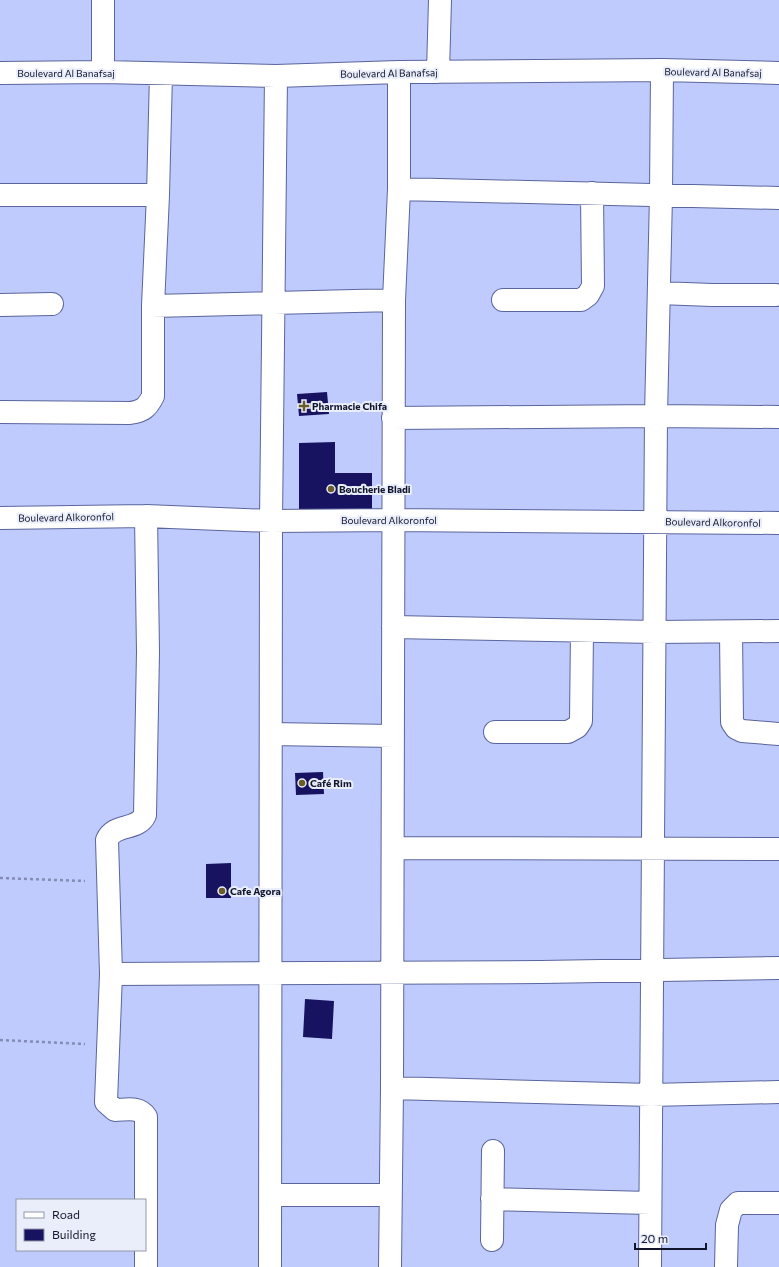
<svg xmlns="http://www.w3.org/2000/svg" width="779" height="1267" font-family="Commissioner,sans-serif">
	<rect width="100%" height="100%" fill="#bfcbfd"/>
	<path fill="#171361" d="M327 392 329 414 299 416 297 394Z
		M335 442V473H372V509H299V443Z
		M323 772 324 794 296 795 295 773Z
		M231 863V898H206V864Z
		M305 999 334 1001 332 1039 303 1037Z"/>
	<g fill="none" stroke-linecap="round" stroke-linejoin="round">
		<defs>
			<path id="minor" d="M103 0V72
				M438 72 440 0
				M0 73 103 72 276 76 399 72 662 70 779 73
				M399 189 779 198
				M0 195H158
				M659 293 712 295H776
				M503 300H581L588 295 593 286 592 193
				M0 305 52 304
				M153 306 394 300
				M0 412 130 413C143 411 147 408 153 396V306L158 195 161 74
				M393 418 656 416 779 417
				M0 518 146 516 271 521 394 520 779 523
				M393 627 655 632 779 631
				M731 632 732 722 736 728 742 731 779 734
				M495 732H568L577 727 581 721 582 631
				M271 734 393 736
				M393 848 779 849
				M111 974 541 972 779 968
				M392 1088 651 1095 779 1092
				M271 1195H390
				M492 1199 650 1203
				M492 1240 493 1151
				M146 1267V1117C139 1106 126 1110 115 1110L106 1102 111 974 107 840C114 823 138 831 145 815L148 652 146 516
				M270 1267 271 521 276 76
				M390 1267 392 1088 394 300 399 189V72
				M650 1267 656 416 661 195 662 70
				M726 1267 727 1225 731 1210 738 1203H779"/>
		</defs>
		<use href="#minor" stroke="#5b659d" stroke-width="24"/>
		<path stroke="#838cb4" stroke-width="2.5" stroke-dasharray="3 3" stroke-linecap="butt" d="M0 878 85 881
			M0 1040 85 1044"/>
		<use href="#minor" stroke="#fff" stroke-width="22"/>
	</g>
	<g fill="#6a5d2a" stroke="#eaeefb" stroke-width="1.5">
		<path d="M302 400h4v4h4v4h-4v4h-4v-4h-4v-4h4z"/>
		<circle cx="331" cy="489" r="4"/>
		<circle cx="302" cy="783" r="4"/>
		<circle cx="222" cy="891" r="4"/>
	</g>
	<g text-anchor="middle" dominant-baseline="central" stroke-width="4" stroke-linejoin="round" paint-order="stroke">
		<g font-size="10" fill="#12162c" stroke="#eaeefb">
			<text transform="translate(713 72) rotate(1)">Boulevard Al Banafsaj</text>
			<text x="66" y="73">Boulevard Al Banafsaj</text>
			<text transform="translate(389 73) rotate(-1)">Boulevard Al Banafsaj</text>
			<text transform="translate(66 517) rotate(-1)">Boulevard Alkoronfol</text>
			<text x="389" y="520">Boulevard Alkoronfol</text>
			<text transform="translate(713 522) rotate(1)">Boulevard Alkoronfol</text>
		</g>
		<g font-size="10" font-weight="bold" fill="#12162c" stroke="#eaeefb" text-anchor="start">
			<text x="312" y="406">Pharmacie Chifa</text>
			<text x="339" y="489">Boucherie Bladi</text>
			<text x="310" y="783">Café Rim</text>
			<text x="230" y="891">Cafe Agora</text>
		</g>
	</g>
	<rect x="16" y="1199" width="130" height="52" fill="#eaeefb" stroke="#9498a8"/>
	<rect x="24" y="1212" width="20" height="6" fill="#ffffff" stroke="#9498a8"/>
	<text x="52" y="1219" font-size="12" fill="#12162c">Road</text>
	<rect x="24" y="1229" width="20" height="12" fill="#171361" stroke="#9498a8"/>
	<text x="52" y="1239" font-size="12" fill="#12162c">Building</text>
	<path d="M635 1243v6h71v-6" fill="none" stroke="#12162c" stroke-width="2"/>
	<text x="641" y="1243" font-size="12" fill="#12162c" stroke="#eaeefb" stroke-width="3" paint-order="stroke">20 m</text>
</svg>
